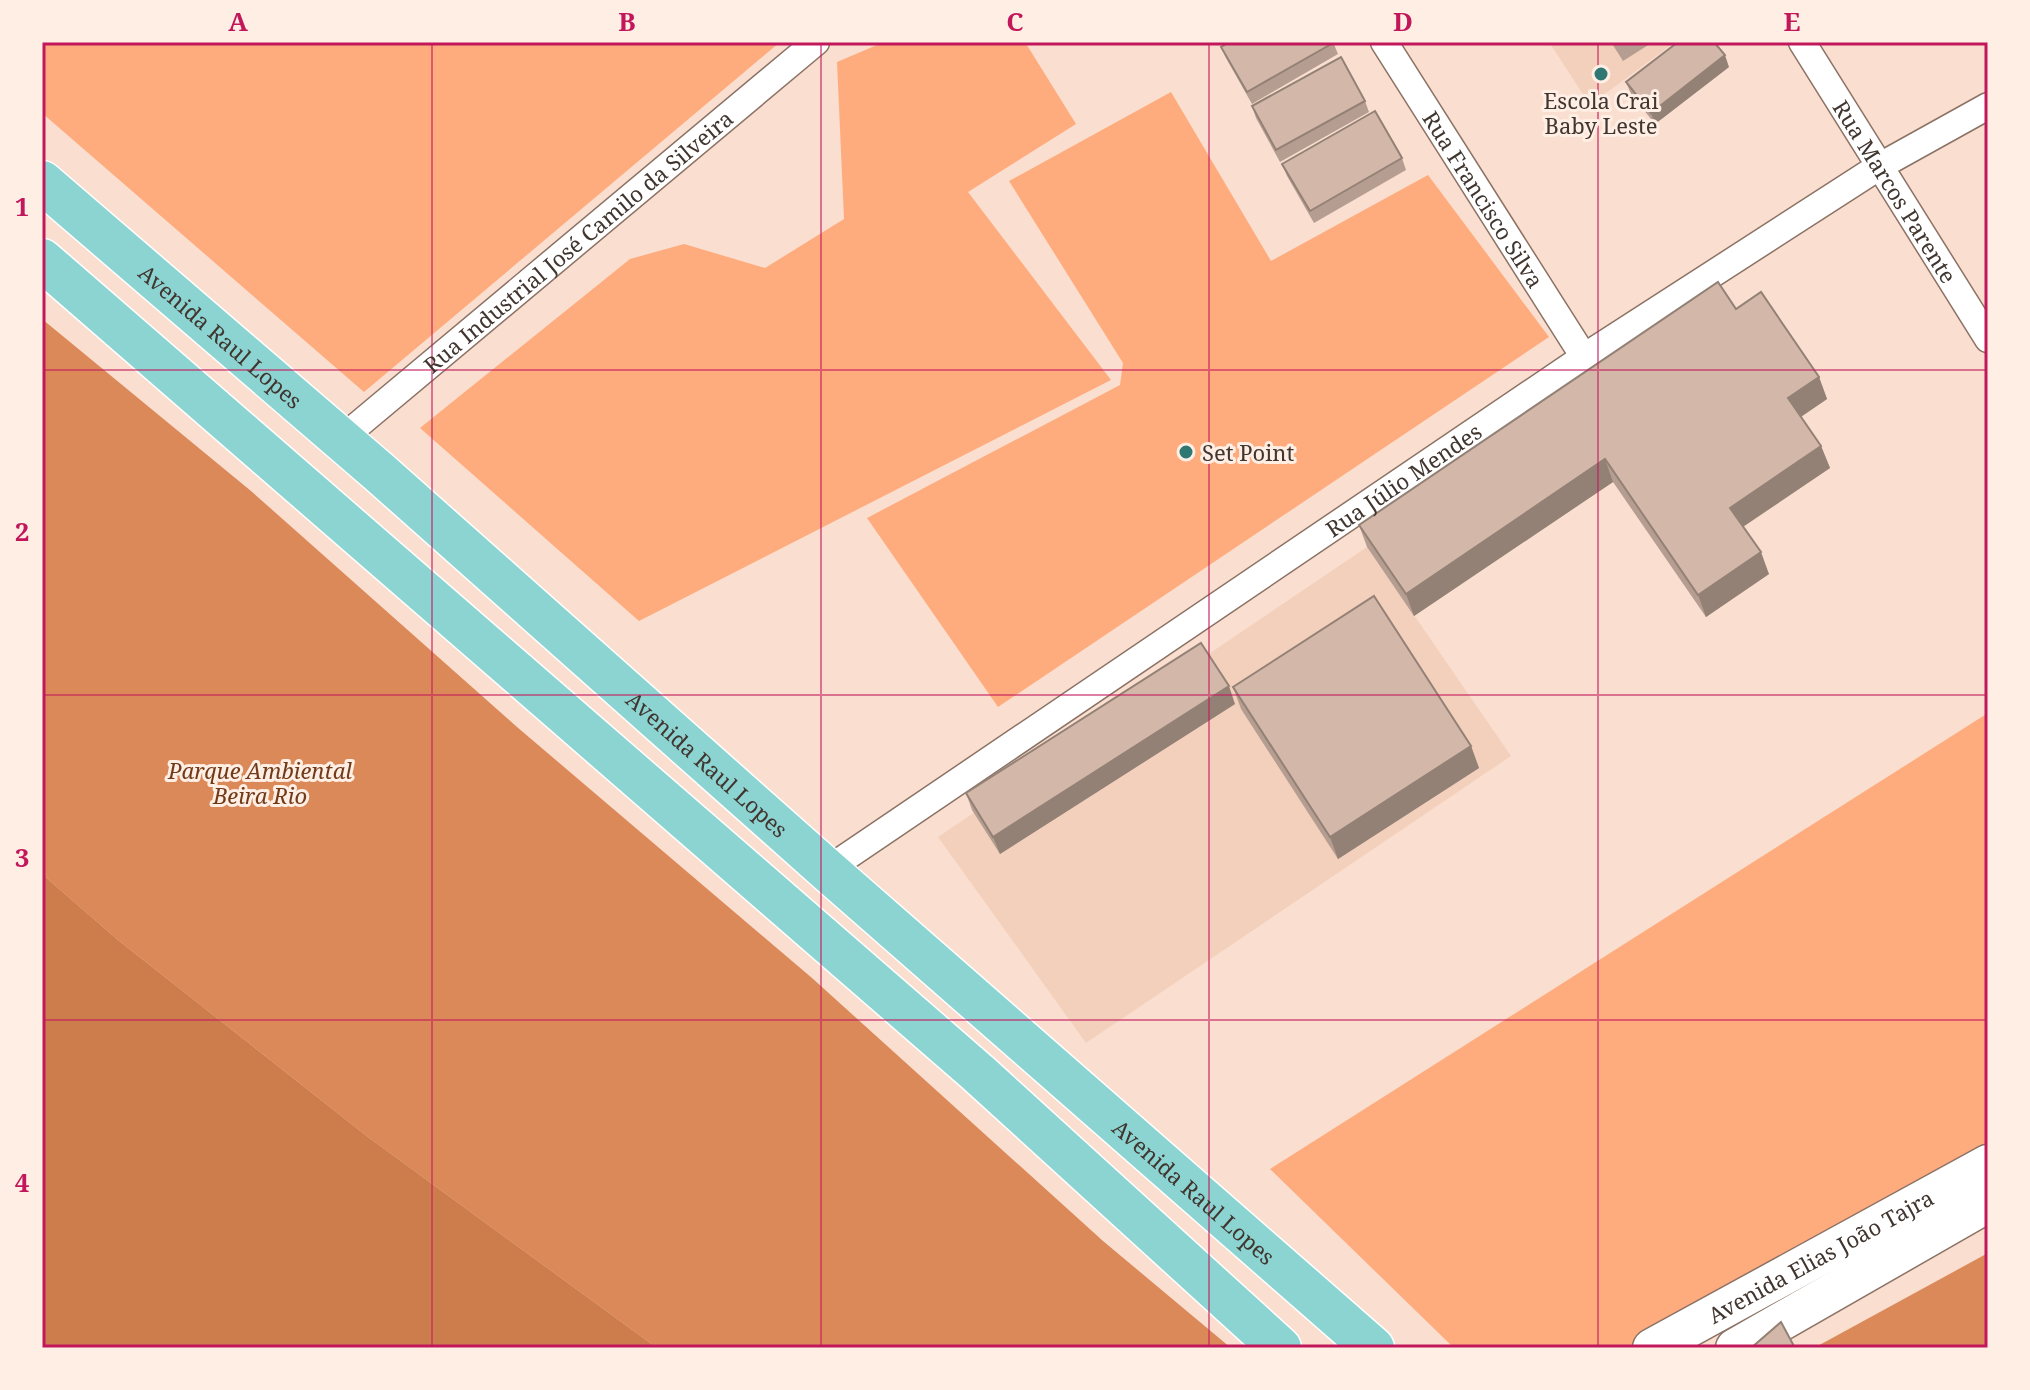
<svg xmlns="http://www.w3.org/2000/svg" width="2030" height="1390" font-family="'Noto Serif',serif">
	<rect width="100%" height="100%" fill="#fadecf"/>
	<path fill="#f3d0bc" d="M1549 42H1675L1590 105Z
		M1367 547 1511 756 1086 1043 938 837Z"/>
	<path fill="#feac7d" d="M42 42H780L364 392 42 113Z
		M884 42H1025L1076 124 968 192 1111 380 639 621 420 428 630 259 684 244 765 268 844 219 837 62Z
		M1171 92 1271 261 1428 175 1549 337 998 707 867 518 1120 385 1123 363 1009 181Z
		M1988 713V1150L1625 1348H1454L1270 1169Z"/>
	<path fill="#db8959" d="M42 319 251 491 517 727 812 978 1103 1241 1231 1348H657L368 1137 118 940 42 874Z
		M1988 1253V1348H1814Z"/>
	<path fill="#cd7c4c" d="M42 874 118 940 368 1137 657 1348H42Z"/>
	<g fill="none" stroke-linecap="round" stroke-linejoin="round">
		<defs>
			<g id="street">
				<path id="s1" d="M1384 42 1584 357"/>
				<path id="s2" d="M1802 42 1988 339"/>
				<path id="s3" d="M340 440 816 42"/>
				<path id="s4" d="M827 870 1584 357 1880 166 1988 106"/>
			</g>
			<g id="secondary">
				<path id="s5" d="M1652 1348 1988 1164"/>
				<path d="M1735 1348 1988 1203"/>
			</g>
			<g id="primary">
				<path id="s6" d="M42 182 379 472 827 870 1373 1348"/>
				<path d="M42 260 978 1073 1280 1348"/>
			</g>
		</defs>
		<use href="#street" stroke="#8b7265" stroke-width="29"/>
		<use href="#secondary" stroke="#8b7265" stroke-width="41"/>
		<use href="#primary" stroke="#fff" stroke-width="45"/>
		<use href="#street" stroke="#fff" stroke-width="26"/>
		<use href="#secondary" stroke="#fff" stroke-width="38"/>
		<use href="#primary" stroke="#8cd4d1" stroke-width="42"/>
	</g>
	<path fill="#b59e91" d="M1333 42 1338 54 1252 104 1226 58 1221 47Z
		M1611 42H1653L1623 61Z
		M1729 67 1655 124 1631 94 1626 82Z
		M1365 101 1369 112 1280 162 1256 118 1252 106Z
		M1402 158 1406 170 1314 223 1287 176 1282 164Z
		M1736 309 1819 377 1827 399 1801 417 1821 446 1830 468 1743 527 1769 574 1706 617 1613 482 1414 616 1367 547 1359 525Z
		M1233 687 1471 746 1479 768 1338 859 1241 709Z
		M1235 704 1000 854 972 810 966 793Z"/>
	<path fill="#948176" d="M1725 55 1729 67 1655 124 1651 113Z
		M1819 377 1827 399 1796 420 1788 398Z
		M1821 446 1830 468 1738 530 1730 508Z
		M1605 459 1613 482 1414 616 1406 594Z
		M1761 552 1769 574 1706 617 1698 595Z
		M1229 686 1235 704 1000 854 993 837Z
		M1471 746 1479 768 1338 859 1330 837Z"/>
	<path fill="#d3b8a9" stroke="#948176" stroke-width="2" d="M1230 42H1333V43L1247 92 1221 47Z
		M1678 42H1714L1725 55 1651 113 1626 82Z
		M1341 57 1365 101 1276 150 1252 106Z
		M1375 111 1402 158 1310 211 1282 164Z
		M1718 282 1736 309 1761 292 1819 377 1788 398 1821 446 1730 508 1761 552 1698 595 1605 459 1406 594 1359 525Z
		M1374 596 1471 746 1330 837 1233 687Z
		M1201 643 1229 686 993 837 966 793Z
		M1781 1322 1795 1348H1751Z"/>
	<path fill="none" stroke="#c2185b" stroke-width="2" stroke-opacity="0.55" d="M432 42V1348M821 42V1348M1209 42V1348M1598 42V1348M42 370H1988M42 695H1988M42 1020H1988"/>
	<g fill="#2e7773" stroke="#ffeee4" stroke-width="3">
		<circle cx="1601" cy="74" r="8"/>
		<circle cx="1186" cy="452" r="8"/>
	</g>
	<g text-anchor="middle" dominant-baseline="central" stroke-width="6" stroke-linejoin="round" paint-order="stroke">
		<g font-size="22" fill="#40352f" stroke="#ffeee4">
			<text x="1601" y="100">Escola Crai<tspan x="1601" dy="25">Baby Leste</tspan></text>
			<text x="1202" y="452" text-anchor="start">Set Point</text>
		</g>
		<g font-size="22" fill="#40352f" stroke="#ffeee4">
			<text stroke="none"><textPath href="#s2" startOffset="176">Rua Marcos Parente</textPath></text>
			<text stroke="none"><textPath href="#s1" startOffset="186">Rua Francisco Silva</textPath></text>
			<text stroke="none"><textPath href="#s3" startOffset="310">Rua Industrial José Camilo da Silveira</textPath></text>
			<text stroke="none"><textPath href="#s6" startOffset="236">Avenida Raul Lopes</textPath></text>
			<text stroke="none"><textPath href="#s4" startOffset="696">Rua Júlio Mendes</textPath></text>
			<text stroke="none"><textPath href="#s6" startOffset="884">Avenida Raul Lopes</textPath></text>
			<text stroke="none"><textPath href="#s6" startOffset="1532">Avenida Raul Lopes</textPath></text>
			<text stroke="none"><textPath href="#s5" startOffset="192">Avenida Elias João Tajra</textPath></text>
		</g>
		<g font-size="22" font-style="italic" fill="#713a18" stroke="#ffeee4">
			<text x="260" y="770">Parque Ambiental<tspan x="260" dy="25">Beira Rio</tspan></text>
		</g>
	</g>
	<rect width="2030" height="1390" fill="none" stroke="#ffeee4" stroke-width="88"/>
	<rect x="44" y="44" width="1942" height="1302" fill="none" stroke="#c2185b" stroke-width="3"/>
	<g font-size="26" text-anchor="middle" font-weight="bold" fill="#c2185b">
		<text x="238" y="31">A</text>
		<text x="627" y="31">B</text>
		<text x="1015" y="31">C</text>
		<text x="1403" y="31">D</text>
		<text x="1792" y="31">E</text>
		<text x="22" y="216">1</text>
		<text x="22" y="541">2</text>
		<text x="22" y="867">3</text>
		<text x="22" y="1192">4</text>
	</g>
</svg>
